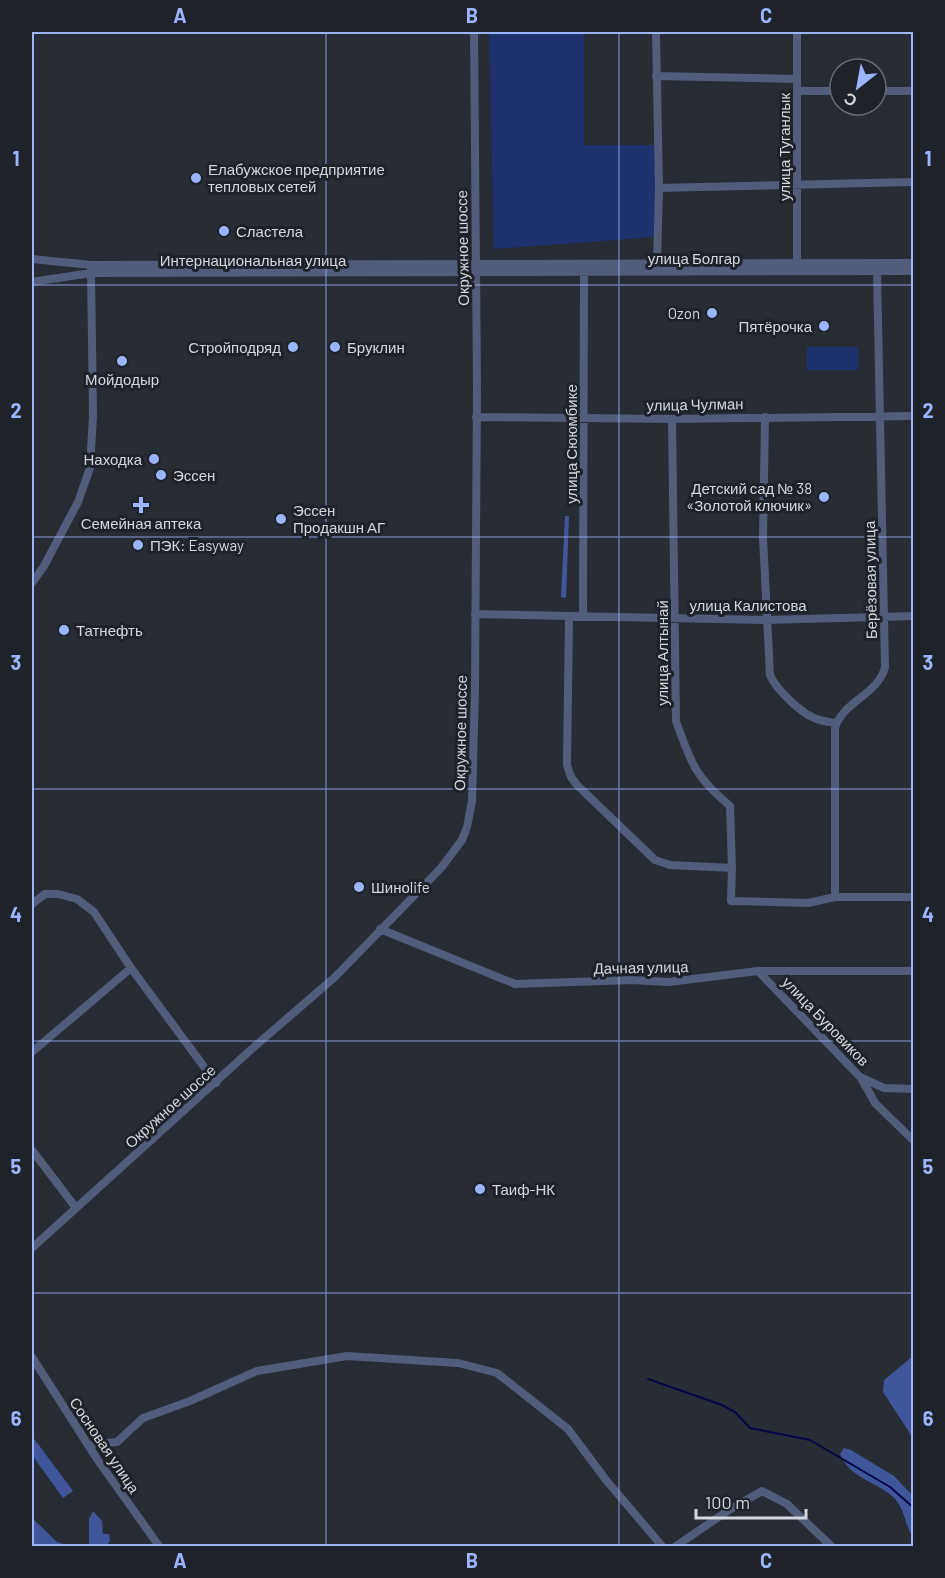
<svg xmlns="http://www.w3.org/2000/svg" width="945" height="1578" font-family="Barlow,sans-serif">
	<rect width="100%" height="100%" fill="#282c35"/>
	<path fill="#1f316f" d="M489 32H584V145H655V237L494 249Z
		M807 347H858V370H807Z"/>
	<path fill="#40569a" d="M565 516H569L566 598 561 597Z
		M913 1356V1438L883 1392 884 1380Z
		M32 1436 73 1491 63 1498 32 1455Z
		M844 1448 851 1450 894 1476 913 1496V1537C904 1524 905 1506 891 1495 874 1481 849 1477 840 1454Z
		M93 1511 102 1521 103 1534H109L110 1541 106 1546H89V1519Z
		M32 1518 57 1542 70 1546H32Z"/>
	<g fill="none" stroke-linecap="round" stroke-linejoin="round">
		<path stroke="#040646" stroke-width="2" d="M648 1379 722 1405 735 1412 750 1428 810 1440 890 1487 914 1508"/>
		<path stroke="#525d7b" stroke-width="8" d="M656 32 659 188 657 264
			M797 32V262
			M656 76 797 79
			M797 91H840
			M876 91H914
			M659 188 914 182
			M32 259 91 265 914 263
			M32 282 91 273 914 271
			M476 417 672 419 914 416
			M765 417 763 538 770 675C775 688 799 711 812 717 819 721 828 722 836 723
			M672 419 676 721C691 763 695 777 730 806L732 868
			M32 583 44 566 78 502 90 468 93 415 91 269
			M475 614 766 620 914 616
			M583 616 584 272
			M569 617 567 765 571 777 577 785 655 860 670 865 732 868 731 901 808 903 835 897H914
			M835 897V728C842 702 879 694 885 667L877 271
			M32 904 45 894H58L77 899 94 912 131 968 216 1083
			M380 929 515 984 631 980 669 982 758 971H914
			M758 971 860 1077 884 1088 914 1089
			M32 1052 131 968
			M861 1078 875 1103 914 1141
			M32 1150 76 1208
			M32 1248 254 1047 335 977 441 868 462 840 467 827 472 801 475 690 477 386 474 32
			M32 1357 97 1459 159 1546
			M88 1445 117 1442 143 1418 190 1401 257 1371 347 1356 458 1363 497 1373 568 1429 606 1480 662 1546
			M676 1546 729 1510 762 1491 787 1504 831 1546"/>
	</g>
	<path fill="none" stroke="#9ab5fd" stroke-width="1.5" stroke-opacity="0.55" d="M326 32V1546M619 32V1546M32 285H914M32 537H914M32 789H914M32 1041H914M32 1293H914"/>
	<g fill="#9ab5fd" stroke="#1e222b" stroke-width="2">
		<circle cx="196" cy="178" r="6"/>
		<circle cx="224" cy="231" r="6"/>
		<circle cx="712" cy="313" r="6"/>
		<circle cx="824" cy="326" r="6"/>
		<circle cx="293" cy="347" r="6"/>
		<circle cx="335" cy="347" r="6"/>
		<circle cx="122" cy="361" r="6"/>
		<circle cx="154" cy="459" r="6"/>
		<circle cx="161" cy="475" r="6"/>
		<circle cx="824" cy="497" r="6"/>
		<path d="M138 496h6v6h6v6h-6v6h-6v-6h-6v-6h6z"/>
		<circle cx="281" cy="519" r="6"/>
		<circle cx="138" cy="545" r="6"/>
		<circle cx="64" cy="630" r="6"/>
		<circle cx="359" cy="887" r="6"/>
		<circle cx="480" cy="1189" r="6"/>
	</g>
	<g text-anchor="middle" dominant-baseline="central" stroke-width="6" stroke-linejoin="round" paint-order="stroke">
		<g font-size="15" fill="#d4d6dd" stroke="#1e222b">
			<text transform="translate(784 147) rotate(-90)">улица Туганлык</text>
			<text transform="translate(462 248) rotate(-91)">Окружное шоссе</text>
			<text x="694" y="258">улица Болгар</text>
			<text x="253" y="260">Интернациональная улица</text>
			<text transform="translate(695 404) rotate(-1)">улица Чулман</text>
			<text transform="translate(571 444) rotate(-90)">улица Сююмбике</text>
			<text transform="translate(870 580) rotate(-91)">Берёзовая улица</text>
			<text x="748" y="605">улица Калистова</text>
			<text transform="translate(662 653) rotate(-90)">улица Алтынай</text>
			<text transform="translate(460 733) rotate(-89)">Окружное шоссе</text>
			<text transform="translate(641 967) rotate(-1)">Дачная улица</text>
			<text transform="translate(826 1021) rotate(46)">улица Буровиков</text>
			<text transform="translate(170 1106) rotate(-42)">Окружное шоссе</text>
			<text transform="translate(105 1445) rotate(56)">Сосновая улица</text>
		</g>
		<g font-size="15" fill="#d4d6dd" stroke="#1e222b" text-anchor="start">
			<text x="208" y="169">Елабужское предприятие<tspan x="208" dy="17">тепловых сетей</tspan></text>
			<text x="236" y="231">Сластела</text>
			<text x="700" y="313" text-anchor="end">Ozon</text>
			<text x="812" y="326" text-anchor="end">Пятёрочка</text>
			<text x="281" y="347" text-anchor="end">Стройподряд</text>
			<text x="347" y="347">Бруклин</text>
			<text x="122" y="379" text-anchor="middle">Мойдодыр</text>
			<text x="142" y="459" text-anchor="end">Находка</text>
			<text x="173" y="475">Эссен</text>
			<text x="812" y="488" text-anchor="end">Детский сад № 38<tspan x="812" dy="17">«Золотой ключик»</tspan></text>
			<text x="293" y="510">Эссен<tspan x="293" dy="17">Продакшн АГ</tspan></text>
			<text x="141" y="523" text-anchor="middle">Семейная аптека</text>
			<text x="150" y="545">ПЭК: Easyway</text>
			<text x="76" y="630">Татнефть</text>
			<text x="371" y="887">Шиноlife</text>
			<text x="492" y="1189">Таиф-НК</text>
		</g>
	</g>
	<rect width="945" height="1578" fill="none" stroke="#1e222b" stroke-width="66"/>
	<g transform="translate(858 87) rotate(211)"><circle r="28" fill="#1e222b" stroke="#676a72" stroke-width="1.5"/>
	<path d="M0-4.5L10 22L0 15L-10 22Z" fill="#9ab5fd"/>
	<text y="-9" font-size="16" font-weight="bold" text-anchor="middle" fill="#d4d6dd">С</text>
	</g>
	<path d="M696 1509v9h110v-9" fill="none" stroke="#d4d6dd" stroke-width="3"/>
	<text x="705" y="1509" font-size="18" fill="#d4d6dd" stroke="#1e222b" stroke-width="4.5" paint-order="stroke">100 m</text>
	<rect x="33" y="33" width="879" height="1512" fill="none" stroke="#9ab5fd" stroke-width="2"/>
	<g font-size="20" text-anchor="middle" font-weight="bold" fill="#9ab5fd">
		<text x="180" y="23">A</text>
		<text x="472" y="23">B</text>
		<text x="766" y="23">C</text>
		<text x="16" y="166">1</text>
		<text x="928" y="166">1</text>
		<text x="16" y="418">2</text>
		<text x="928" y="418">2</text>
		<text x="16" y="670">3</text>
		<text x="928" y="670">3</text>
		<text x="16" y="922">4</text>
		<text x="928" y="922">4</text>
		<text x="16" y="1174">5</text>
		<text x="928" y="1174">5</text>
		<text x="16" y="1426">6</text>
		<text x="928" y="1426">6</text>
		<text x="180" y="1568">A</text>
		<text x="472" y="1568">B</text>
		<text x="766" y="1568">C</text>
	</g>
</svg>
